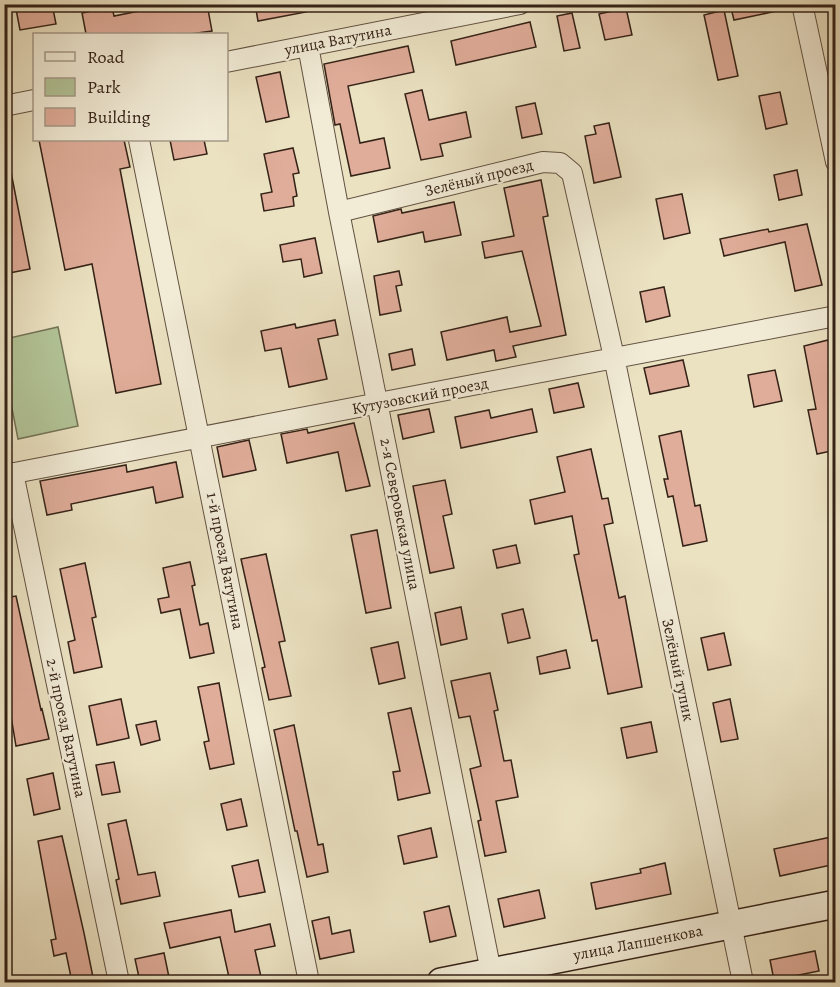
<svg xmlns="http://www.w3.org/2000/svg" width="840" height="987" font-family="Alegreya,serif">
	<rect width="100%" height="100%" fill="#ebe2c2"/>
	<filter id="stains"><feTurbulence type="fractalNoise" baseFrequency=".00333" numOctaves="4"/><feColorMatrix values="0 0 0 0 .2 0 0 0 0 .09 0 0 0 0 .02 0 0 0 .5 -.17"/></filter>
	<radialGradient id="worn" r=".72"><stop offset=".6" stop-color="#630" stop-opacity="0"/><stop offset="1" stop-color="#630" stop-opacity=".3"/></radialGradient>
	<path fill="#b2c497" stroke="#737357" stroke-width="1.5" d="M58 327 78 426 18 439 5 373V339Z"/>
	<path fill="#e0ad9a" stroke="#342217" stroke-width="1.5" d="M15 4H52L56 24 20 30Z
		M174 4H207L212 31 190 34H86L82 13 112 7 114 16Z
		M255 4H305L306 12 258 21Z
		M730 4H776L777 11 734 20Z
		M626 8 632 35 605 40 599 14Z
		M724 10 738 76 718 80 704 15Z
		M572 13 580 48 564 51 557 16Z
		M530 22 536 47 456 65 451 41Z
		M408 46 414 72 348 86 360 143 384 138 390 168 351 176 340 124 335 125 324 64Z
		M280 72 289 117 266 122 256 77Z
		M422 90 429 120 466 112 471 137 440 144 443 156 421 160 405 94Z
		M780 92 787 124 766 129 759 96Z
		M535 103 542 134 522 138 516 107Z
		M609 123 621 177 594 183 585 136 596 134 594 126Z
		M39 140H124L130 167 120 169 161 384 116 393 92 264 65 270Z
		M170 140H204L207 154 174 160Z
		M293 148 299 173 293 174 297 196 293 197 294 206 264 211 261 194 272 192 264 154Z
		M797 170 802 195 779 200 774 175Z
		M11 172 30 269 4 274V173Z
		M541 180 548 216 543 217 566 335 513 346 516 357 496 361 494 350 447 360 441 332 507 317 510 332 541 326 522 251 485 258 482 242 514 236 504 188Z
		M682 194 690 233 664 239 656 199Z
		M454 202 461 235 425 242 423 232 378 242 373 216 401 209 402 213Z
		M807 224 822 285 795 291 785 242 724 256 720 239 768 229 769 232Z
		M315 238 322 273 304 277 301 259 283 262 280 245Z
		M399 271 402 285 396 286 401 311 380 315 374 276Z
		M664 287 670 316 646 322 640 292Z
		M335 320 338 335 318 339 327 379 289 387 281 348 265 351 261 331 295 324 296 328Z
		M828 340 836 374V450L817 454 808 410 816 409 804 346Z
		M412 349 415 365 392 370 389 354Z
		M683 360 689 386 650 394 644 368Z
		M775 370 782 401 754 407 748 375Z
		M578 383 584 407 554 413 549 389Z
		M429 409 434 432 403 439 398 415Z
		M532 409 537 432 461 448 455 417 489 410 491 418Z
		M354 423 370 486 346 491 338 452 287 463 281 434 307 429 308 433Z
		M681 431 695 506 700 505 707 541 683 546 673 496 668 497 664 479H668L659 436Z
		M249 440 256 470 223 477 217 447Z
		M591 449 602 499 608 498 613 523 604 525 619 598 625 596 642 687 608 694 597 640 592 641 574 555 579 554 572 516 535 524 530 500 565 492 557 457Z
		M176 462 183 497 156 503 153 487 71 504 72 510 47 515 40 481 126 465 127 472Z
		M445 480 452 514 443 516 454 568 430 573 413 486Z
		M377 530 391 608 366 613 351 535Z
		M516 545 520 563 497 568 493 550Z
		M266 554 285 641 279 642 291 696 269 700 262 668 265 667 241 559Z
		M190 562 195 585 192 586 200 625 208 623 214 653 190 658 180 609 161 613 158 599 169 597 163 568Z
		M85 563 96 617 92 618 102 667 74 673 68 642 75 640 60 569Z
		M16 596 41 710 42 709 49 739 16 746 4 675V598Z
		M461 607 467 639 441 645 435 613Z
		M523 609 530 638 508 643 502 614Z
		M724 633 731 665 708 670 701 638Z
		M398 642 405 678 379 684 371 648Z
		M566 650 570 668 540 674 537 657Z
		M490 673 498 710 494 711 504 761 511 760 518 797 496 801 506 852 485 856 478 821 481 820 470 769 481 766 470 716 459 718 451 681Z
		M219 683 234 764 210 769 204 742 209 741 198 687Z
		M121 699 129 738 97 745 89 706Z
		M730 699 738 739 721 742 713 703Z
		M411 708 430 793 398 800 393 772 400 771 388 713Z
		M156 721 160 740 141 745 136 725Z
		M651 722 657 752 627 758 621 728Z
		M294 725 318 845 323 844 328 872 307 877 297 831H295L274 730Z
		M114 762 120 792 102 795 96 765Z
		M53 773 60 809 34 815 27 779Z
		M241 799 247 826 227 830 221 804Z
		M126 820 138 875 155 872 160 896 121 904 116 880 119 879 108 824Z
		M431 828 437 857 404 864 398 836Z
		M62 836 84 933 94 982H72L66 953 54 956 51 940 56 939 38 841Z
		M836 836V864L780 876 774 849Z
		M258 860 265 892 239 897 232 866Z
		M665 863 671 894 596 909 591 883 641 873 640 869Z
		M539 890 545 918 504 927 498 899Z
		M449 906 456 936 430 942 424 912Z
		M231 910 235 932 270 924 275 946 255 950 261 977 230 982 220 937 170 948 164 923Z
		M329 917 332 934 350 930 354 952 320 959 312 921Z
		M815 951 819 971 774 980 770 960Z
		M164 953 170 982H140L135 959Z"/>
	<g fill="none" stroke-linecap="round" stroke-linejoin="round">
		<defs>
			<path id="street" d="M802 4 836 162
				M308 46 339 212 493 982
				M226 62 520 4
				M4 106 34 100
				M139 140 309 982
				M339 212 543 162 560 163 572 173 614 357 743 982
				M13 473 119 982
				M4 475C282 423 558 367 836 316"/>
			<path id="secondary" d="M441 982 836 904"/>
		</defs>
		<use href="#street" stroke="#625242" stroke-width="22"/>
		<use href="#secondary" stroke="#342217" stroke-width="30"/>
		<use href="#street" stroke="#f2ecd7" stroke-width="20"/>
		<use href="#secondary" stroke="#f2ecd7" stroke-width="27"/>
	</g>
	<g text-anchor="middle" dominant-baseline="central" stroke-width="4.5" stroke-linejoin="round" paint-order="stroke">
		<g font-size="16" fill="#342217" stroke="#f2ecd7">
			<text transform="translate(338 40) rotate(-11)">улица Ватутина</text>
			<text transform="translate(479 178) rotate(-14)">Зелёный проезд</text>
			<text transform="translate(420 396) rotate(-11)">Кутузовский проезд</text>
			<text transform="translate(400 514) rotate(79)">2-я Северовская улица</text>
			<text transform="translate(225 561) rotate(79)">1-й проезд Ватутина</text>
			<text transform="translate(678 670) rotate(78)">Зелёный тупик</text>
			<text transform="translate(66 728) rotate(78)">2-й проезд Ватутина</text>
			<text transform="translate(638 943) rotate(-11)">улица Лапшенкова</text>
		</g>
	</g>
	<rect width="840" height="987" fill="none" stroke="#ebe2c2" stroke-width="24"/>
	<rect x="6" y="6" width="828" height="975" fill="none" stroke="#342217" stroke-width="3"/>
	<rect x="12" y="12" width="816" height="963" fill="none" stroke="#342217" stroke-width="1.5"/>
	<rect x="33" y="33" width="195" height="108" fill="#f2ecd7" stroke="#a69b8a" stroke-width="1.5"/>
	<rect x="45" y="52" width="30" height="9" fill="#f2ecd7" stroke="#a69b8a" stroke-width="1.5"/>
	<text x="87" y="63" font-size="18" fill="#342217">Road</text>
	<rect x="45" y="78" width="30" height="18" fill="#b2c497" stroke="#a69b8a" stroke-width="1.5"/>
	<text x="87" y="93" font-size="18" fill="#342217">Park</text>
	<rect x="45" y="108" width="30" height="18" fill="#e0ad9a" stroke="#a69b8a" stroke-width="1.5"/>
	<text x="87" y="123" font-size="18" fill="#342217">Building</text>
	<rect width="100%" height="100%" filter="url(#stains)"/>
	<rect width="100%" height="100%" fill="url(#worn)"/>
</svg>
